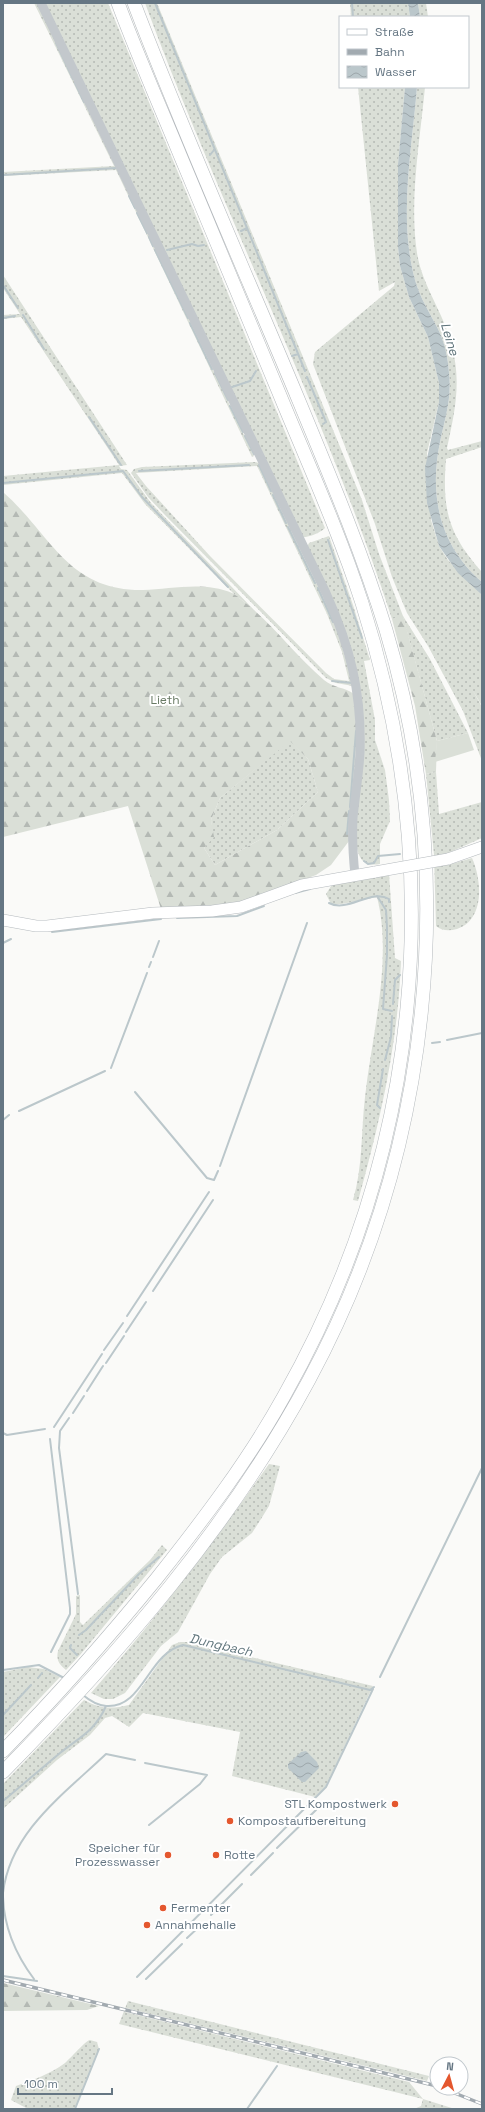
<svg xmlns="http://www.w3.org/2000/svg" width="485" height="2112" font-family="'Space Grotesk',sans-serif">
	<defs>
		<pattern id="grass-dots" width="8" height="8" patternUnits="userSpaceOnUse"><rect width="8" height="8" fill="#dadfd7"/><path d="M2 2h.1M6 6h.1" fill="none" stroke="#b4b9b4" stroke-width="1.8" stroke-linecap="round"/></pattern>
		<pattern id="forest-firs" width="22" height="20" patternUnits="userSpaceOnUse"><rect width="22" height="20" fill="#dadfd7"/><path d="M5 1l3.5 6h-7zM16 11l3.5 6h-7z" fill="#b4b9b4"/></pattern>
		<pattern id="water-waves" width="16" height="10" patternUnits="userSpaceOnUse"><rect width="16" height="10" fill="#bbc7cb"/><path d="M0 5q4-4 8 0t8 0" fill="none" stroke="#9ca6aa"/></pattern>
	</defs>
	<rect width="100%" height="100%" fill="#fafaf8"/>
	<path fill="url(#grass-dots)" fill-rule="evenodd" d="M34 3H39L254 456 252 457 116 170 3 176V172L114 166Z
		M45 3H108L322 521 325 528C320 533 308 538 301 537Z
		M145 3H157L362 500 379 554 403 616 430 659 468 733 437 741 403 617 392 619C324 409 221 210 145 3Z
		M350 3H408L410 17H351Z
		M418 3H426L428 17H420Z
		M358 87H405L398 164V247L400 266 409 297 428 337 439 383V402L427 453 431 520 439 546 448 560 482 595V706L472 689 482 707V761L463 711 428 646 407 613 392 577 375 524 313 364 315 352 394 286 395 282 379 291Z
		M417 87H425C420 141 409 199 417 253 422 285 443 312 451 343 462 381 455 411 447 448L448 450 482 441V447L446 459C442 509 448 534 482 572V582C439 545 429 495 440 442 445 418 452 398 449 373 448 358 445 343 438 329 430 313 420 298 415 280 398 218 412 150 417 87Z
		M3 275 127 465 119 466 121 469 127 470 151 503 254 610 233 593 145 504 122 473 3 485V476L119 465 21 317 3 319V315L20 314 3 288Z
		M255 462 259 463 336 624 353 686 336 683 326 678 164 514 148 497 131 473 134 469 142 467ZM257 466 327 614 342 652 349 681 334 679 326 673 210 556 146 486 136 473Z
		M329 536 353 605 370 660 364 661 375 720V740L385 770 389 800 390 821 380 844V864C363 867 359 859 356 844L362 699 307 547 309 543Z
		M290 740 308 759 318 792 277 830 215 865 204 848 213 837 211 820 220 798Z
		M436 772 439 814 482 802V838L448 853V865L472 858C482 880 485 920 457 929 449 931 442 931 436 926L434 855 426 774Z
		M389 874 395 958 401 961C398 1044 380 1122 358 1201L353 1200C363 1167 361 1131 365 1097 372 1033 393 960 377 897L342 904H331L326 894 333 883Z
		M269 1464 280 1466 269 1506 261 1519 252 1533 222 1557 210 1574 178 1632 161 1646 125 1693 113 1699H104L91 1693C155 1620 213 1543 269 1464Z
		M162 1545 167 1550 80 1655 66 1670C59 1664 56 1660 58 1651L76 1614V1596L80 1595V1622L83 1625 150 1560Z
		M180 1642H188L373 1686 326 1786 315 1797 232 1776 240 1732 143 1713 129 1727 112 1716 105 1718 90 1735 57 1760 3 1809V1784L84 1700C100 1709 112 1709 129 1705L172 1645Z
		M28 1667 44 1669 60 1677 3 1737V1672Z
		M128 2001 429 2076 427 2081 126 2008 125 2012 409 2082 423 2099 455 2109H414L421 2106 423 2099 119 2024Z
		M90 2040 97 2042 99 2049 75 2109H28L11 2100 16 2086C33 2080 50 2074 65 2063 71 2058 85 2041 90 2040Z"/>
	<path fill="url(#forest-firs)" fill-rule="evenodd" d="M3 492C51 534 67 591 143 590 171 589 205 581 232 593 237 595 242 601 247 604 275 627 297 657 324 680 333 688 345 687 354 694L357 737 349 841 331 865 316 875 243 903 216 907 161 909 128 806 3 837ZM290 741 308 759 318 792 277 830 215 865 204 848 214 837 211 820 220 798Z
		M403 616 437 741 436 772 426 774 415 706 392 619Z
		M3 1983 99 2006 87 2010 3 2011Z"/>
	<path fill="#dadfd7" d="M468 733 474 750 435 762 437 741Z"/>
	<path fill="url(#water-waves)" d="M408 3H418L420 17H410Z
		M405 87H417C412 150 398 218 415 280 420 298 430 313 438 329 445 343 448 358 449 373 452 398 445 418 440 442 429 495 439 545 482 582V595L458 573 439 546 427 503 425 468 439 402V383L428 337 409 297 400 266 398 247V164Z
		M306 1751 317 1762 319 1768 305 1782H302L288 1768V1764L301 1752Z"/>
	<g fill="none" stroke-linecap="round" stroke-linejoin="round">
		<path stroke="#bbc7cb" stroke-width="2" d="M155 3 247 228 241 231
			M352 3 353 17
			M56 43 73 79
			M75 83 84 102
			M210 155 214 150
			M3 175 116 168
			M129 196 135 208
			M137 213 147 233
			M247 228 305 371
			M149 237 153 246
			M155 250 188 318
			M167 250 192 244 198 246 204 245
			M3 285 18 308
			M23 315 44 349
			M3 318 15 316
			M190 323 212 369
			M292 356 298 354
			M215 373 228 400
			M307 377 326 422 323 424
			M232 387 250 381 256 371
			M230 406 243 432
			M89 417 121 465
			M245 436 254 454
			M259 465 271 491
			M139 471 249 465
			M3 483 123 471 142 497 228 587
			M273 495 286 523
			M288 527 315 583
			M328 540 362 638
			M318 588 333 622
			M332 681 352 683
			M350 807 356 731
			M347 834 349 811
			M364 861 368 864 374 863 378 856 400 854
			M295 893 310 889
			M377 896 386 910 387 927V955L383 1009 392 1011
			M329 903C348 913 371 888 389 899V902
			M177 918 237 916 264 906
			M52 932 161 919
			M3 943 11 939
			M153 957 159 941
			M149 967 151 962
			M393 1004 395 980 400 975
			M447 1040 482 1033
			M432 1043 440 1042
			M385 1060 391 1037 392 1016
			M111 1068 147 973
			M135 1092 207 1178 214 1180 218 1171
			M380 1108 377 1105 383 1069
			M19 1111 105 1071
			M3 1120 9 1115
			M220 1166 307 923
			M153 1291 213 1200
			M127 1316 209 1192
			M126 1332 146 1302
			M104 1350 123 1323
			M106 1363 124 1336
			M87 1391 103 1366
			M73 1413 84 1396
			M69 1418 60 1431 59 1448 78 1594
			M54 1427 102 1354
			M3 1433 7 1435 45 1429
			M50 1439 70 1608V1614L51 1652
			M79 1635 86 1630 139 1574 159 1557
			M71 1645 70 1648 77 1655
			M3 1670 39 1665 66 1679
			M380 1677 482 1468
			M38 1678 42 1673
			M83 1695C90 1701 97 1705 106 1706 143 1709 148 1653 183 1645L370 1690 374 1687
			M3 1715 31 1685
			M145 1763 207 1775 200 1784 149 1825
			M3 1801C22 1785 41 1769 60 1753 80 1737 95 1731 106 1706
			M277 1848 316 1810
			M251 1875 273 1853
			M3 1893C10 1832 64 1794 106 1754L135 1760
			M3 1897C4 1927 16 1955 34 1979
			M211 1915 242 1884
			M187 1938 200 1926
			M3 1976 37 1981
			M137 1977 326 1787 373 1689
			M146 1979 182 1944
			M75 2109 99 2049
			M247 2109 277 2066"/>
		<defs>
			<path id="major" d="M448 859 482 847
				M3 920 36 926H47L153 913 212 911 241 907 302 885 375 872"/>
			<path id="highway" d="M3 1751C57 1696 108 1638 157 1578 203 1520 248 1461 284 1396 423 1150 447 871 362 603 340 535 311 470 284 405 249 321 215 238 180 155 159 104 137 54 118 3
				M3 1772C119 1654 231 1525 309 1380 432 1152 460 877 386 630 362 552 330 476 299 401 244 269 185 137 134 3"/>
		</defs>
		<use href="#major" stroke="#b5babe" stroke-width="12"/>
		<use href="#highway" stroke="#b4b9bd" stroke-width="14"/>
		<path stroke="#c3c8cc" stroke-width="9" d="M41 3 326 593C350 646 362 693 360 752 359 774 355 796 353 818 352 837 353 856 355 875"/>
		<use href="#major" stroke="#fff" stroke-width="11"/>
		<use href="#highway" stroke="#fff" stroke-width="13"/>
		<defs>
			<path id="rail" d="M3 1980 437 2086
				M442 2088 482 2104"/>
		</defs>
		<use href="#rail" stroke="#a2aab0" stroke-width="3.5"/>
		<use href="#rail" stroke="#fff" stroke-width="2" stroke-dasharray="6" stroke-linecap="butt"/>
		<defs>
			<path id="major-bridge" d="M375 872 448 859"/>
		</defs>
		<use href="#major-bridge" stroke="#b5babe" stroke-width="12" stroke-linecap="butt"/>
		<use href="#major-bridge" stroke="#fff" stroke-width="11"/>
	</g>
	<g fill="#e4572e" stroke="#fff" stroke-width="1.5">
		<circle cx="395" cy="1804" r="4"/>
		<circle cx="230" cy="1821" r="4"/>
		<circle cx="168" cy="1855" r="4"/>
		<circle cx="216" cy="1855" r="4"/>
		<circle cx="163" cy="1908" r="4"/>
		<circle cx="147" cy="1925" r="4"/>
	</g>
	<g text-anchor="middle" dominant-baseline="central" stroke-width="4" stroke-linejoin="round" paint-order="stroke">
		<g font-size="12" fill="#687a64" stroke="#fff">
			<text x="165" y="700">Lieth</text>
		</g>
		<g font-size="12" fill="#657683" stroke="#fff" text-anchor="start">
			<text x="387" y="1804" text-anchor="end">STL Kompostwerk</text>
			<text x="238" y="1821">Kompostaufbereitung</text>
			<text x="160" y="1848" text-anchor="end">Speicher für<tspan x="160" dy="14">Prozesswasser</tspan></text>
			<text x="224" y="1855">Rotte</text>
			<text x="171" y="1908">Fermenter</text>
			<text x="155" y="1925">Annahmehalle</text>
		</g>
		<g font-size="13" font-style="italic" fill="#60757c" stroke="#fff">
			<text transform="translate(450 339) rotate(73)">Leine</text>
			<text transform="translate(221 1645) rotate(13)">Dungbach</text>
		</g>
	</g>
	<rect width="485" height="2112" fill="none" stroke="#657683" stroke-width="8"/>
	<rect x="339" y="16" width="130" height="72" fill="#ffffff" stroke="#c1c8cd"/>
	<rect x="347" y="29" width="20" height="6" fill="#ffffff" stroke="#c1c8cd"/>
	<text x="375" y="36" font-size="12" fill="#657683">Straße</text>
	<rect x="347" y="49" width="20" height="6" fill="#a2aab0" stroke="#c1c8cd"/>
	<text x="375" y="56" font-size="12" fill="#657683">Bahn</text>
	<rect x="347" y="66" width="20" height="12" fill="url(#water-waves)" stroke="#c1c8cd"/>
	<text x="375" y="76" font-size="12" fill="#657683">Wasser</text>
	<g transform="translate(449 2076) rotate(6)"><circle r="19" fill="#ffffff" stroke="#c1c8cd"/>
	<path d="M0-3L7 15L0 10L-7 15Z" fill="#e4572e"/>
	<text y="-6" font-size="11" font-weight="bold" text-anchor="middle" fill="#657683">N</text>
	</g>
	<path d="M18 2088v6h94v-6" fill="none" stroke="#657683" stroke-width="2"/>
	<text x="24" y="2088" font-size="12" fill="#657683" stroke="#ffffff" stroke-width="3" paint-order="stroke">100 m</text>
</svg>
